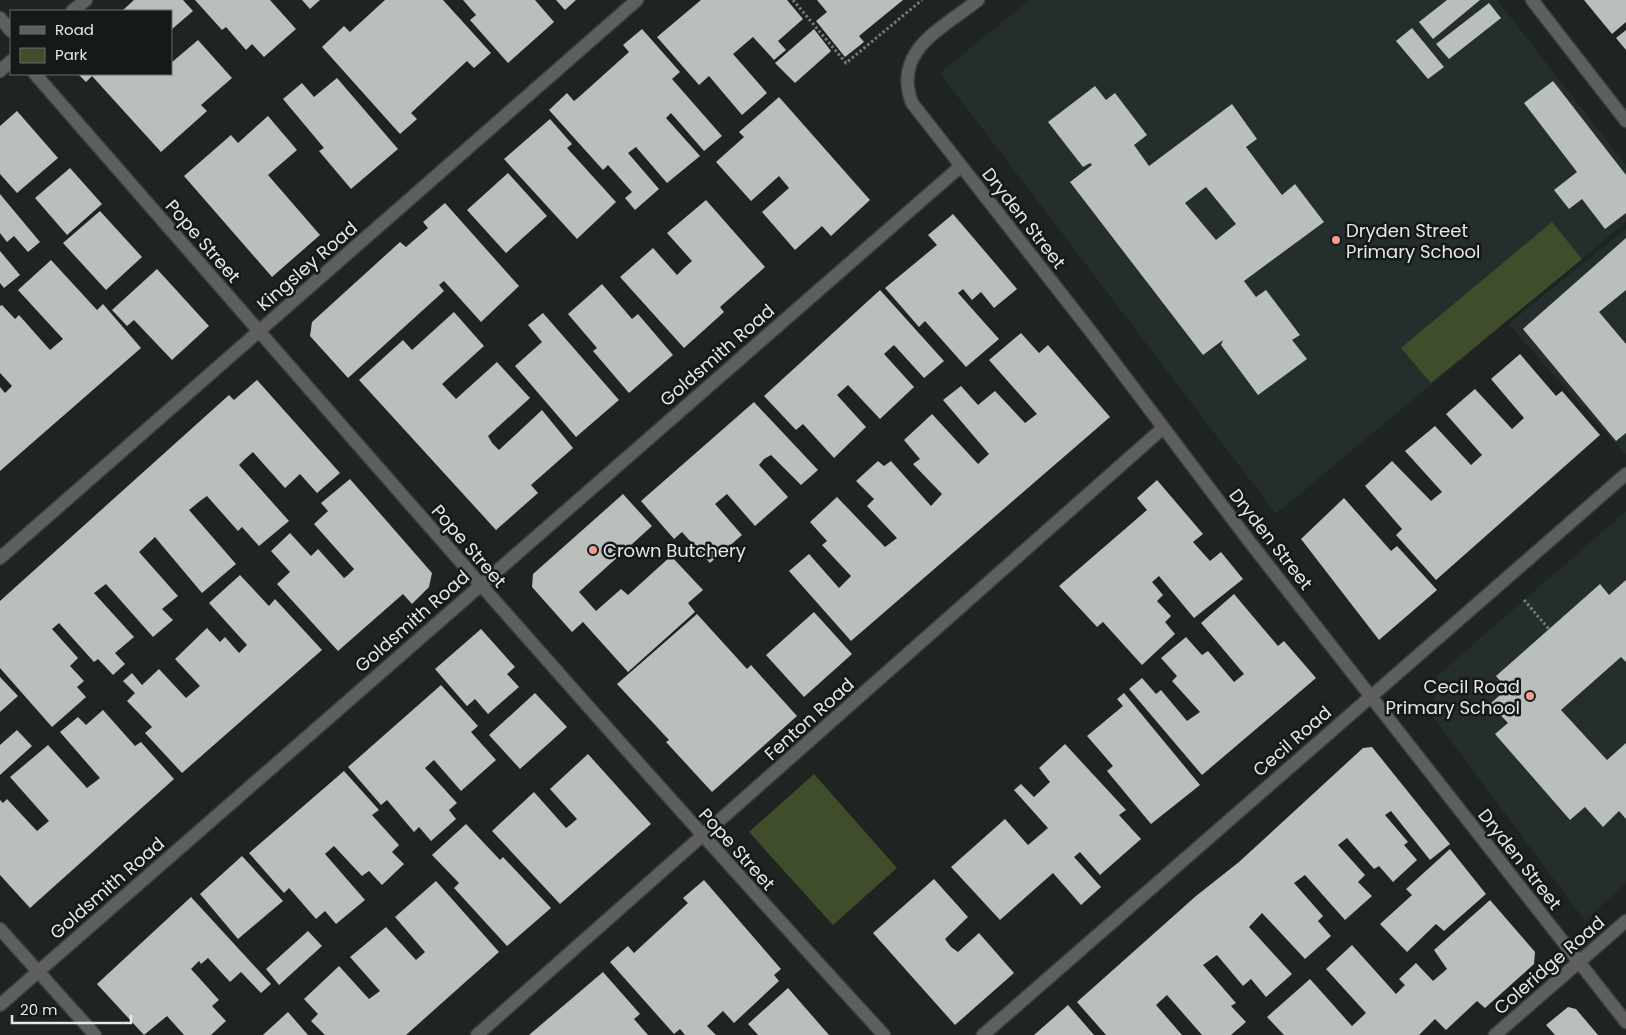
<svg xmlns="http://www.w3.org/2000/svg" width="1626" height="1035" font-family="Poppins,sans-serif">
	<rect width="100%" height="100%" fill="#1f2322"/>
	<path fill="#232e2d" d="M1029 0H1497L1626 165V222L1276 514 940 73Z
		M1626 229V455L1508 324Z
		M1626 511V883L1585 921 1433 717 1437 676Z"/>
	<path fill="#404d2a" d="M1552 222 1582 259 1431 383 1401 348Z
		M814 774 897 868 833 925 749 832Z"/>
	<path fill="#bbbfbc" fill-rule="evenodd" d="M134 0H183L193 11 171 30V11H122Z
		M195 0H270L296 29 264 57 252 44 246 50 226 27 222 30Z
		M302 0H320L310 9Z
		M385 0H443L491 53 474 68 467 61 411 113 417 119 400 134 322 47 344 26 350 32Z
		M463 0H535L554 22 508 63 470 20 476 15Z
		M556 0H576L565 10Z
		M701 0H787L803 19 778 41 786 50 774 60 753 37 733 54 767 93 742 115 709 76 699 85 657 37Z
		M817 0H903L859 36 864 42 845 57 816 21 827 12Z
		M1447 0H1480L1433 39 1419 22Z
		M1584 0H1626V22L1612 34Z
		M1489 3 1501 18 1449 59 1436 44Z
		M1412 28 1444 67 1428 79 1396 41Z
		M642 29 680 72 672 79 722 136 704 151 671 113 666 118 700 156 667 183 636 147 628 153 659 189 635 210 625 198 632 192 608 165 603 170 549 110 567 93 574 101 579 97 629 52 623 45Z
		M814 29 831 51 795 83 775 63Z
		M1626 30V50L1616 38Z
		M198 40 232 78 201 105 207 111 161 152 92 76 86 82 78 74H171V63Z
		M337 78 398 149 351 189 319 151 324 148 283 99 302 83 314 97Z
		M1553 81 1626 175V213L1605 229 1582 199 1569 209 1554 190 1577 172 1524 103Z
		M1095 86 1106 100 1115 93 1147 135 1134 145 1149 166 1232 104 1257 139 1246 147 1282 195 1295 184 1324 222 1244 281 1256 297 1266 290 1300 335 1292 340 1307 359 1258 395 1221 345 1223 340 1203 355 1070 182 1092 165 1090 163 1083 167 1048 122ZM1206 187 1236 224 1216 240 1185 203Z
		M779 97 870 200 831 236 822 226 795 250 762 212 789 188 779 176 751 201 716 162 744 137 739 132Z
		M17 111 58 158 17 193 0 174V126Z
		M268 116 297 150 268 175 320 235 272 277 184 176 231 135 238 143Z
		M550 119 572 144 567 148 616 202 577 239 504 159Z
		M70 168 102 204 67 235 35 198Z
		M508 173 547 216 506 253 467 210Z
		M0 194 40 242 28 252 14 236 7 242 0 233Z
		M706 200 765 267 720 307 724 312 684 348 620 277 653 248 677 275 684 268 692 261 667 233Z
		M445 203 519 286 481 322 444 281 439 285 444 291 348 378 310 336 312 322 400 242 406 247 428 228 423 222Z
		M100 211 142 257 106 290 63 243Z
		M953 214 1017 289 994 308 981 292 972 300 963 289 958 293 999 339 966 367 925 321 919 327 885 288 937 245 928 235Z
		M1626 238V290L1599 312 1626 344V433L1616 441 1523 329Z
		M0 251 20 275 4 288 0 283Z
		M51 260 97 310 103 304 141 348 0 471V387L5 393 12 386 0 373V306L2 305 15 319 19 315 50 350 63 339 18 290Z
		M157 269 209 326 172 360 134 320 127 326 112 310Z
		M602 284 632 319 638 314 673 355 629 393 593 351 597 348 568 314Z
		M880 290 944 361 924 378 894 345 884 354 914 387 880 419 848 385 837 395 866 427 834 458 803 424 796 430 764 396Z
		M454 312 484 346 442 384 456 399 497 362 530 398 488 436 492 443 499 450 542 410 573 448 531 485 538 493 496 530 359 380 403 340 412 350Z
		M543 313 619 400 576 437 515 366 542 342 528 325Z
		M1021 333 1039 353 1048 345 1110 417 851 641 789 571 809 554 839 588 851 576 822 545 827 541 810 522 837 497 885 547 897 538 867 506 874 499 856 481 878 461 884 466 891 461 931 506 942 494 913 464 920 459 904 440 932 414 978 464 989 454 943 400 961 386 978 405 995 391 1025 423 1037 414 989 360Z
		M1520 354 1556 396 1562 391 1600 435 1436 580 1396 535 1402 529 1365 486 1392 461 1431 501 1437 496 1442 492 1405 451 1435 426 1471 465 1482 455 1446 414 1475 389 1512 429 1524 418 1491 379Z
		M257 380 340 473 317 493 300 474 285 488 253 452 245 459 239 465 289 521 259 546 242 527 238 531 207 496 200 501 189 510 236 564 202 593 155 537 139 552 178 596 162 609 173 620 153 637 106 584 94 593 134 637 115 653 125 664 113 675 98 659 94 662 59 623 52 629 78 658 70 666 84 681 77 687 86 697 52 727 0 668V601L229 395 234 400Z
		M754 402 818 470 801 485 771 455 764 459 759 465 788 497 755 526 727 494 715 504 742 535 710 563 682 532 674 539 641 501Z
		M350 479 432 573 429 587 412 604 403 594 338 651 277 584 290 572 271 551 290 533 311 556 318 549 344 578 348 575 354 569 314 524 328 511 321 503Z
		M1157 480 1203 534 1193 542 1210 561 1221 552 1243 579 1194 618 1159 576 1152 582 1163 595 1157 601 1171 616 1165 622 1175 634 1142 665 1103 622 1097 627 1059 586 1147 510 1137 498Z
		M623 494 652 526 579 592 596 611 621 589 628 595 671 556 703 590 688 603 695 612 628 672 583 622 572 632 532 587 533 574Z
		M1344 498 1391 551 1397 546 1437 590 1379 640 1301 539Z
		M240 575 269 606 275 599 322 650 182 773 145 733 152 727 127 701 135 693 123 681 132 673 142 685 159 669 186 698 200 686 175 659 207 628 220 642 225 637 239 653 247 645 209 603Z
		M1626 580V662L1621 657 1561 710 1607 760 1626 743V819L1619 811 1603 827 1585 807 1570 820 1495 734 1508 723 1490 704 1507 689 1496 676 1600 584 1609 595Z
		M1234 594 1278 646 1284 641 1316 678 1202 775 1129 689 1142 678 1156 694 1161 690 1187 721 1200 712 1172 681 1177 676 1161 658 1186 637 1202 655 1208 651 1234 682 1244 674 1201 623Z
		M814 612 852 654 804 697 766 655Z
		M697 614 747 669 751 665 797 716 712 792 666 742 669 740 617 684Z
		M481 629 515 667 507 674 519 687 488 714 475 699 467 706 435 669Z
		M0 677 18 696 0 712Z
		M441 685 478 726 471 732 496 760 461 791 434 760 425 768 457 803 449 810 456 819 431 841 419 827 414 832 387 800 381 805 348 767Z
		M535 693 567 727 520 769 489 735Z
		M1124 693 1200 785 1151 824 1107 771 1113 766 1087 736 1123 706 1117 699Z
		M103 710 135 746 141 742 174 779 30 908 0 875V800L3 803 7 799 37 831 49 821 10 777 48 745 87 788 100 778 60 732 78 717 86 725Z
		M17 730 32 746 0 775V745Z
		M1065 744 1126 810 1119 815 1141 839 1100 875 1080 852 1074 857 1101 887 1081 905 1053 873 1000 920 951 867 1005 819 1028 845 1048 828 1014 790 1021 784 1034 797 1050 782 1039 768Z
		M1372 747 1450 844 1430 860 1391 811 1385 815 1408 842 1404 845 1417 860 1393 882 1379 866 1374 869 1347 838 1338 845 1365 875 1358 882 1372 896 1345 920 1305 875 1294 883 1323 916 1318 921 1331 936 1305 959 1262 913 1249 927 1292 974 1266 997 1251 979 1243 986 1217 955 1203 965 1236 1003 1231 1006 1246 1022 1231 1035H1202L1167 995 1156 1005 1182 1035H1106L1077 1002 1196 896 1239 862 1363 748Z
		M588 754 651 824 560 904 492 831 534 792 566 828 570 825 577 819 550 789Z
		M344 771 379 810 372 815 399 845 392 852 404 864 382 885 369 871 362 876 334 846 325 854 365 900 336 924 325 911 316 919 289 888 284 893 249 853Z
		M466 824 500 860 503 857 551 908 507 946 454 888 459 883 432 855Z
		M1450 849 1486 894 1444 931 1436 924 1407 952 1380 924 1412 895 1406 889Z
		M242 856 283 901 238 939 200 894Z
		M934 879 968 917 945 939 951 947 958 952 979 933 1014 973 955 1025 873 933Z
		M704 880 781 969 774 975 779 981 734 1023 723 1011 707 1026 716 1035H685L680 1029 674 1034 610 962 628 946 634 953 688 903 683 898Z
		M436 881 499 952 406 1035H325L311 1021 318 1014 304 999 339 966 369 999 380 991 350 957 386 927 416 960 425 952 395 917Z
		M191 897 271 984 261 993 241 972 230 982 208 958 201 964 199 961 191 969 219 1000 212 1006 226 1021 211 1035H184L167 1016 144 1035 97 984Z
		M1490 900 1535 952 1534 964 1485 1008 1477 1001 1446 1030 1435 1019 1419 1035H1284L1267 1017 1310 979 1352 1026 1366 1013 1326 969 1352 945 1396 994 1405 985 1399 979 1416 963 1433 981 1447 969 1434 950Z
		M308 931 322 946 279 985 266 969Z
		M603 972 640 1014 634 1019 648 1035H529Z
		M788 988 829 1035H758L748 1024Z
		M1068 1005 1094 1035H1034Z
		M1568 1007 1576 1009 1598 1035H1555L1546 1025Z
		M288 1012 308 1035H263L265 1033Z"/>
	<g fill="none" stroke-linecap="round" stroke-linejoin="round">
		<defs>
			<path id="minor" d="M978 0C942 29 892 50 912 103L1092 333 1249 541 1626 1022
				M1532 0 1626 121
				M72 11 86 0
				M0 18 11 31
				M0 71 11 61
				M35 74C316 396 595 720 884 1035
				M0 558 637 0
				M0 929 95 1035
				M0 1005 961 166
				M477 1035 1163 428
				M983 1035 1626 474
				M1495 1035 1626 921"/>
		</defs>
		<use href="#minor" stroke="#3b3f3e" stroke-width="15"/>
		<path stroke="#787b7a" stroke-width="3" stroke-dasharray="2.5 2.5" stroke-linecap="butt" d="M793 0 846 63 922 0
			M1524 600 1549 629"/>
		<use href="#minor" stroke="#5e6060" stroke-width="12"/>
	</g>
	<g fill="#f59c92" stroke="#161919" stroke-width="2">
		<circle cx="1336" cy="240" r="5"/>
		<circle cx="593" cy="550" r="5"/>
		<circle cx="1530" cy="696" r="5"/>
	</g>
	<g text-anchor="middle" dominant-baseline="central" stroke-width="5" stroke-linejoin="round" paint-order="stroke">
		<g font-size="18" fill="#e6e8e8" stroke="#161919">
			<text transform="translate(1024 218) rotate(52)">Dryden Street</text>
			<text transform="translate(203 241) rotate(49)">Pope Street</text>
			<text transform="translate(307 266) rotate(-41)">Kingsley Road</text>
			<text transform="translate(717 355) rotate(-41)">Goldsmith Road</text>
			<text transform="translate(1271 539) rotate(52)">Dryden Street</text>
			<text transform="translate(469 546) rotate(49)">Pope Street</text>
			<text transform="translate(412 621) rotate(-41)">Goldsmith Road</text>
			<text transform="translate(809 719) rotate(-42)">Fenton Road</text>
			<text transform="translate(1292 741) rotate(-41)">Cecil Road</text>
			<text transform="translate(737 849) rotate(48)">Pope Street</text>
			<text transform="translate(1520 859) rotate(52)">Dryden Street</text>
			<text transform="translate(107 888) rotate(-41)">Goldsmith Road</text>
			<text transform="translate(1549 965) rotate(-41)">Coleridge Road</text>
		</g>
		<g font-size="18" fill="#e6e8e8" stroke="#161919" text-anchor="start">
			<text x="1346" y="230">Dryden Street<tspan x="1346" dy="21">Primary School</tspan></text>
			<text x="603" y="550">Crown Butchery</text>
			<text x="1520" y="686" text-anchor="end">Cecil Road<tspan x="1520" dy="21">Primary School</tspan></text>
		</g>
	</g>
	<rect x="10" y="10" width="162" height="65" fill="#161919" stroke="#696c6c"/>
	<rect x="20" y="26" width="25" height="8" fill="#5e6060" stroke="#696c6c"/>
	<text x="55" y="35" font-size="15" fill="#e6e8e8">Road</text>
	<rect x="20" y="48" width="25" height="15" fill="#404d2a" stroke="#696c6c"/>
	<text x="55" y="60" font-size="15" fill="#e6e8e8">Park</text>
	<path d="M12 1015v8h119v-8" fill="none" stroke="#e6e8e8" stroke-width="2.5"/>
	<text x="20" y="1015" font-size="15" fill="#e6e8e8" stroke="#161919" stroke-width="4" paint-order="stroke">20 m</text>
</svg>
